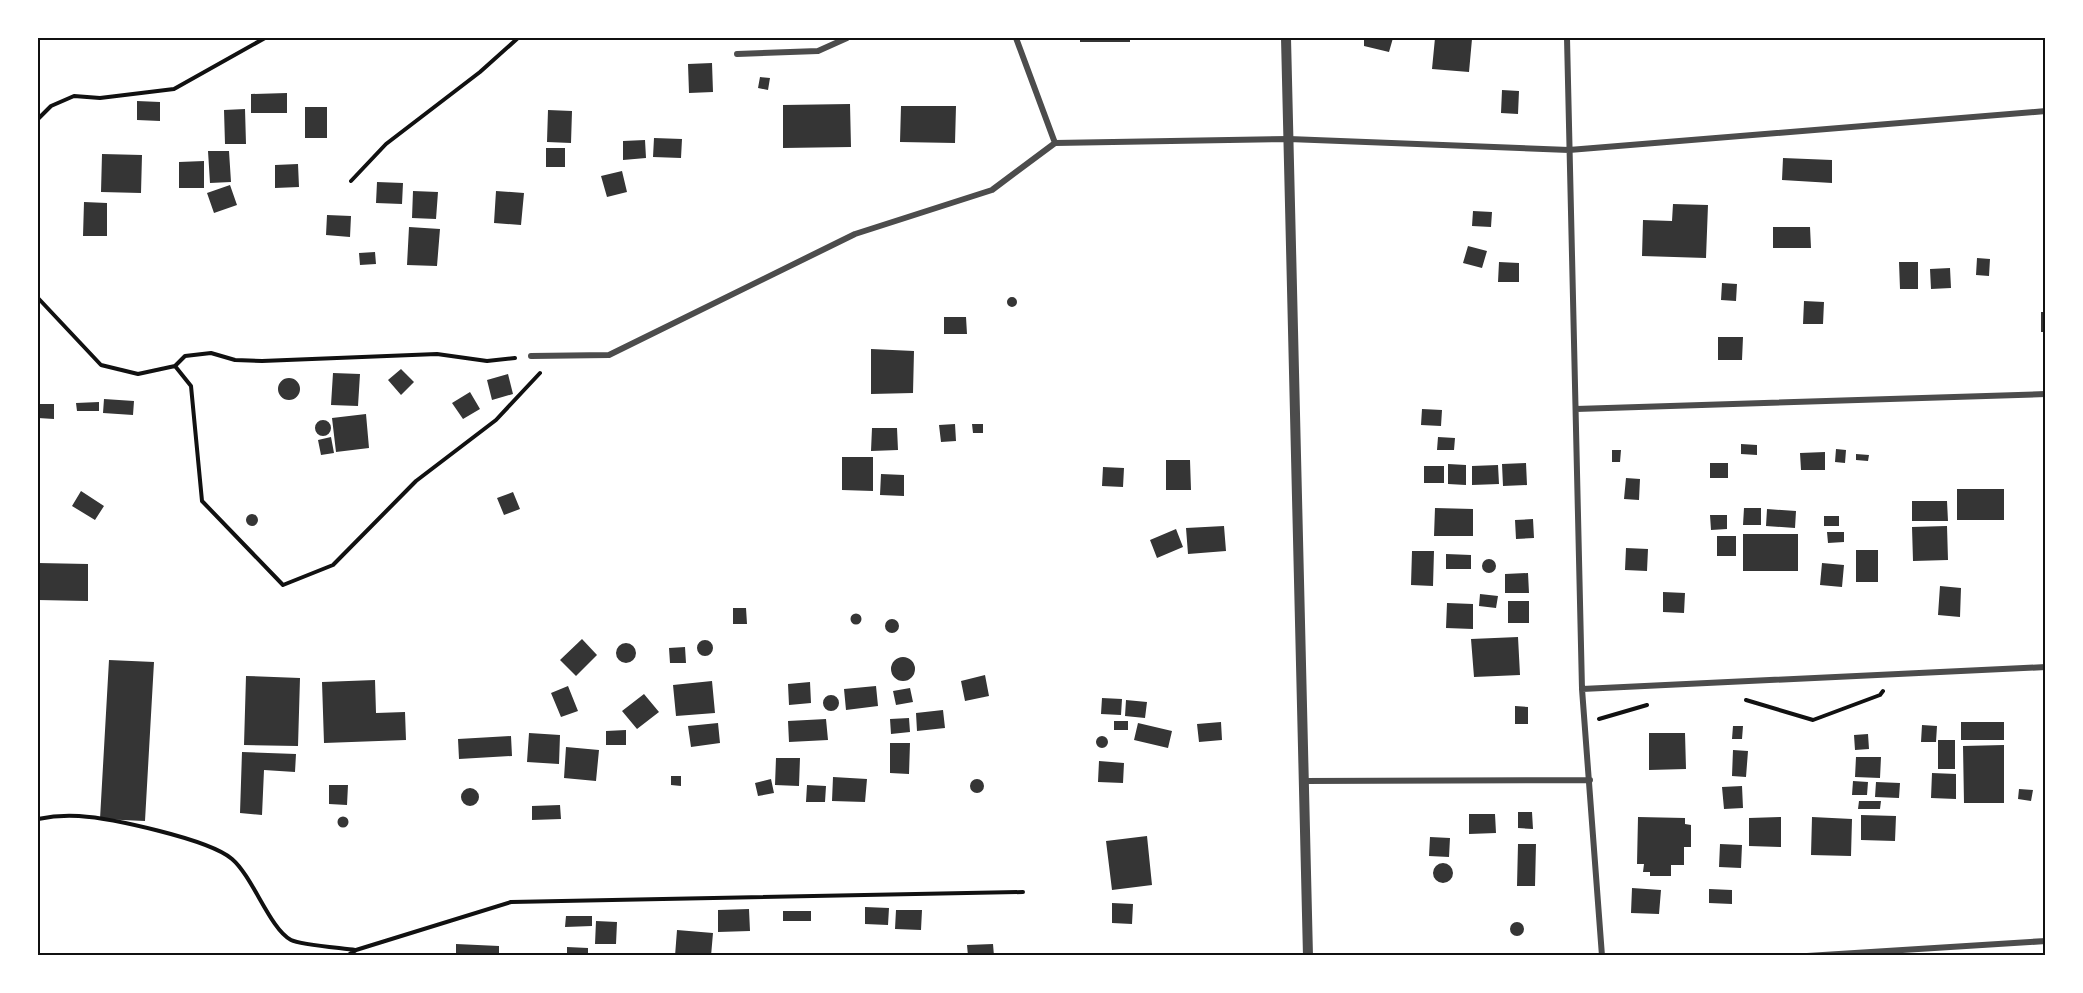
<svg xmlns="http://www.w3.org/2000/svg" width="2083" height="993" font-family="'Noto Sans',sans-serif">
	<rect width="100%" height="100%" fill="#fff"/>
	<path fill="#353535" d="M1080 38H1130V42H1080Z
		M1364 38H1393L1389 52 1364 46Z
		M1435 38 1472 39 1469 72 1432 69Z
		M712 63 713 92 689 93 688 64Z
		M760 77 770 78 768 90 758 88Z
		M1502 90 1519 91 1518 114 1501 113Z
		M287 93V113H251V94Z
		M137 101 160 102V121L137 120Z
		M850 104 851 147 783 148V105Z
		M901 106H956L955 143 900 142Z
		M305 107H327V138H305Z
		M245 109 246 144H225L224 110Z
		M548 110 572 111 571 143 547 142Z
		M654 138 682 139 681 158 653 157Z
		M645 140 646 158 623 160V141Z
		M546 148H565V167H546Z
		M208 151H229L231 182 210 183Z
		M102 154 142 155 141 193 101 192Z
		M1783 158 1832 160V183L1782 180Z
		M204 161V188H179V162Z
		M298 164 299 187 275 188V165Z
		M622 171 627 192 607 197 601 176Z
		M377 182 403 183 402 204 376 203Z
		M230 185 237 205 214 213 207 193Z
		M413 191 438 192 436 219 412 218Z
		M496 191 524 193 521 225 494 223Z
		M84 202 107 203V236H83Z
		M1673 204 1708 205 1706 258 1642 256 1643 220 1672 221Z
		M1473 211 1492 212 1491 227 1472 226Z
		M327 215 351 216 350 237 326 235Z
		M409 227 440 229 437 266 407 265Z
		M1773 227H1810L1811 248H1773Z
		M1468 246 1487 251 1482 268 1463 263Z
		M375 252 376 264 360 265 359 253Z
		M1977 258 1990 259 1989 276 1976 275Z
		M1499 262 1519 263V282H1498Z
		M1899 262H1918V289H1900Z
		M1950 268 1951 288 1931 289 1930 269Z
		M1722 283 1737 284 1736 301 1721 300Z
		M1007 302a5 5 0 1 1 10 0a5 5 0 1 1-10 0Z
		M1804 301 1824 302 1823 324H1803Z
		M2041 312H2046V332H2041Z
		M944 317H966L967 334H944Z
		M1718 337H1743L1742 360H1718Z
		M871 349 914 351 913 393 871 394Z
		M401 369 414 382 401 395 388 380Z
		M333 373 360 374 358 406 331 405Z
		M508 374 513 394 492 400 487 380Z
		M278 389a11 11 0 1 1 22 0a11 11 0 1 1-22 0Z
		M470 392 480 409 463 419 452 403Z
		M104 399 134 401 133 415 103 413Z
		M99 402V411H77L76 403Z
		M38 404H54V419L38 418Z
		M1422 409 1442 410 1441 426 1421 425Z
		M366 414 369 448 336 452 332 418Z
		M315 428a8 8 0 1 1 16 0a8 8 0 1 1-16 0Z
		M955 424 956 441 941 442 939 425Z
		M972 424H983V433H973Z
		M872 428H897L898 450 871 451Z
		M331 437 334 453 321 455 318 440Z
		M1438 437 1455 438 1454 450H1437Z
		M1741 444 1757 445V455L1741 454Z
		M1836 449 1846 450 1845 463 1835 462Z
		M1612 450H1621L1620 462H1612Z
		M1825 452V470H1801L1800 453Z
		M1856 454 1869 455 1868 461 1856 460Z
		M842 457H873V491L842 490Z
		M1166 460H1190L1191 490H1166Z
		M1526 463 1527 485 1503 486 1502 464Z
		M1710 463H1728V478H1710Z
		M1448 464 1466 465V485L1448 484Z
		M1498 465 1499 484 1472 485V466Z
		M1424 466H1444V483H1424Z
		M1103 467 1124 468 1123 487 1102 486Z
		M881 474 904 475V496L880 495Z
		M1626 478 1640 479 1639 500 1624 499Z
		M1957 489H2004V520H1957Z
		M81 491 104 506 95 520 72 506Z
		M513 492 520 509 504 515 497 498Z
		M1912 501H1947L1948 521H1912Z
		M1435 508 1473 509V536H1434Z
		M1744 508H1761V525H1743Z
		M1767 509 1796 511 1795 528 1766 526Z
		M246 520a6 6 0 1 1 12 0a6 6 0 1 1-12 0Z
		M1710 515H1727V529L1711 530Z
		M1824 516H1839V526H1824Z
		M1533 519 1534 538 1516 539 1515 520Z
		M1224 526 1226 551 1188 554 1186 528Z
		M1947 526 1948 560 1913 561 1912 527Z
		M1176 529 1183 547 1157 558 1150 540Z
		M1827 532H1844V542L1828 543Z
		M1743 534H1798V571H1743Z
		M1717 536H1736V556H1717Z
		M1626 548 1648 549 1647 571 1625 570Z
		M1856 550H1878V582H1856Z
		M1412 551H1434L1433 586 1411 585Z
		M1446 554 1471 555V569H1446Z
		M1482 566a7 7 0 1 1 14 0a7 7 0 1 1-14 0Z
		M38 563 88 564V601L38 600Z
		M1822 563 1844 565 1842 587 1820 585Z
		M1528 573 1529 593H1505V574Z
		M1940 586 1961 588 1960 617 1938 615Z
		M1663 592 1685 593 1684 613 1663 612Z
		M1480 594 1498 596 1496 608 1479 606Z
		M1508 601H1529V623H1508Z
		M1447 603 1473 604V629L1446 628Z
		M733 608H746L747 624H733Z
		M850.5 619a5.5 5.5 0 1 1 11 0a5.5 5.5 0 1 1-11 0Z
		M885 626a7 7 0 1 1 14 0a7 7 0 1 1-14 0Z
		M1518 637 1520 675 1474 677 1471 639Z
		M582 639 597 655 576 676 560 660Z
		M697 648a8 8 0 1 1 16 0a8 8 0 1 1-16 0Z
		M616 653a10 10 0 1 1 20 0a10 10 0 1 1-20 0Z
		M685 647 686 663H670L669 648Z
		M891 669a12 12 0 1 1 24 0a12 12 0 1 1-24 0Z
		M109 660 154 662 145 821 100 819Z
		M985 675 989 696 965 701 961 681Z
		M246 676 300 678 298 746 244 745Z
		M375 680 376 713 405 712 406 740 324 743 322 682Z
		M712 681 715 713 676 716 673 685Z
		M810 682 811 703 789 705 788 684Z
		M568 686 578 711 561 717 551 693Z
		M876 686 878 706 846 710 844 689Z
		M910 688 913 702 896 705 893 691Z
		M644 694 659 712 637 729 622 711Z
		M823 703a8 8 0 1 1 16 0a8 8 0 1 1-16 0Z
		M1102 698 1122 699 1121 715 1101 714Z
		M1126 700 1147 702 1145 718 1125 716Z
		M1515 706 1528 707V724H1515Z
		M943 710 945 728 917 731 916 713Z
		M909 718 910 732 891 734 890 719Z
		M826 719 828 740 789 742 788 721Z
		M1114 721H1128V730H1114Z
		M1221 722 1222 740 1199 742 1197 724Z
		M1961 722H2004V740H1961Z
		M718 723 720 743 691 747 688 726Z
		M1138 723 1172 731 1168 748 1134 740Z
		M1922 725 1937 726 1936 742H1921Z
		M1733 726H1743L1742 739H1732Z
		M626 730V745H606V731Z
		M529 733 560 735 559 764 527 762Z
		M1649 733H1685L1686 769 1649 770Z
		M1868 734 1869 749 1855 750 1854 735Z
		M1096 742a6 6 0 1 1 12 0a6 6 0 1 1-12 0Z
		M511 736 512 756 459 759 458 739Z
		M1938 740H1955V769H1938Z
		M890 743H910L909 774 890 773Z
		M2004 745V803H1964L1963 746Z
		M566 747 599 750 596 781 564 778Z
		M1733 750 1748 751 1746 777 1732 776Z
		M242 752 296 754 295 772 264 770 262 815 240 813Z
		M1856 757H1881L1880 778 1855 777Z
		M776 758H800L799 786 775 785Z
		M1099 761 1124 763 1123 783 1098 782Z
		M1932 773 1956 774V799L1931 798Z
		M671 776H681V786L671 785Z
		M833 777 867 779 865 802 832 801Z
		M771 779 774 793 758 796 755 783Z
		M970 786a7 7 0 1 1 14 0a7 7 0 1 1-14 0Z
		M1853 781 1868 782 1867 795H1852Z
		M1876 782 1900 783 1899 798 1875 797Z
		M329 785H348L347 805 329 804Z
		M807 785 826 786 825 802H806Z
		M1742 786 1743 808 1724 809 1722 787Z
		M461 797a9 9 0 1 1 18 0a9 9 0 1 1-18 0Z
		M2019 789 2033 790 2031 801 2018 799Z
		M1859 801H1881L1880 809H1858Z
		M560 805 561 819 532 820V806Z
		M1518 812H1532L1533 829 1518 828Z
		M1469 814H1495L1496 833 1469 834Z
		M1861 815 1896 816 1895 841 1861 840Z
		M337.5 822a5.5 5.5 0 1 1 11 0a5.5 5.5 0 1 1-11 0Z
		M1638 817 1685 818V824L1691 825V847H1684V865H1671V876H1650V872H1643L1644 864H1637Z
		M1781 817V847L1749 846V818Z
		M1812 817 1852 819 1851 856 1811 855Z
		M1147 836 1152 885 1112 890 1106 841Z
		M1430 837 1450 838 1449 857 1429 856Z
		M1518 844H1536L1535 886H1517Z
		M1720 844 1742 845 1741 868 1719 867Z
		M1433 873a10 10 0 1 1 20 0a10 10 0 1 1-20 0Z
		M1632 888 1661 890 1659 914 1631 913Z
		M1709 889 1732 890V904L1709 903Z
		M1112 903 1133 904 1132 924 1112 923Z
		M865 907 889 908 888 925 865 924Z
		M749 909 750 931 718 932V910Z
		M896 910H922L921 930 895 929Z
		M783 911H811V921H783Z
		M566 916H592V926L565 927Z
		M596 921 617 922 616 944H595Z
		M1510 929a7 7 0 1 1 14 0a7 7 0 1 1-14 0Z
		M677 930 713 933 711 956H675Z
		M456 944 499 946V956H456Z
		M993 944 994 956H968L967 945Z
		M567 947 588 948V956H567Z"/>
	<g fill="none" stroke-linecap="round" stroke-linejoin="round">
		<path stroke="#111" stroke-width="4" d="M38 119 51 106 74 96 100 98 174 89 265 38
			M351 181 386 144 480 72 518 38
			M38 298 101 365 138 374 175 366 185 356 211 353 235 360 262 361 437 354 487 361 515 358
			M175 366 191 386 202 501 283 585 333 565 416 481 496 420 540 373
			M1746 700 1813 720 1880 695 1883 691
			M1599 719 1647 705
			M38 819C52 816 64 815 79 816 110 818 209 839 232 859 253 877 270 929 291 940 301 945 342 948 355 950
			M347 956 356 950 511 902 1023 892"/>
		<path stroke="#4c4c4c" stroke-width="6" d="M1567 38 1582 689 1602 956
			M737 54 818 51 847 38
			M1055 143 1289 139 1569 150 2046 111
			M531 356 609 355 855 234 992 190 1055 143 1016 38
			M1576 409 2046 394
			M1582 689 2046 667
			M1304 781 1590 780
			M1807 956 2046 941"/>
		<path stroke="#4c4c4c" stroke-width="10" d="M1286 38 1308 956"/>
	</g>
	<rect width="2083" height="993" fill="none" stroke="#ffffff" stroke-width="78"/>
	<rect x="39" y="39" width="2005" height="915" fill="none" stroke="#111" stroke-width="2"/>
</svg>
